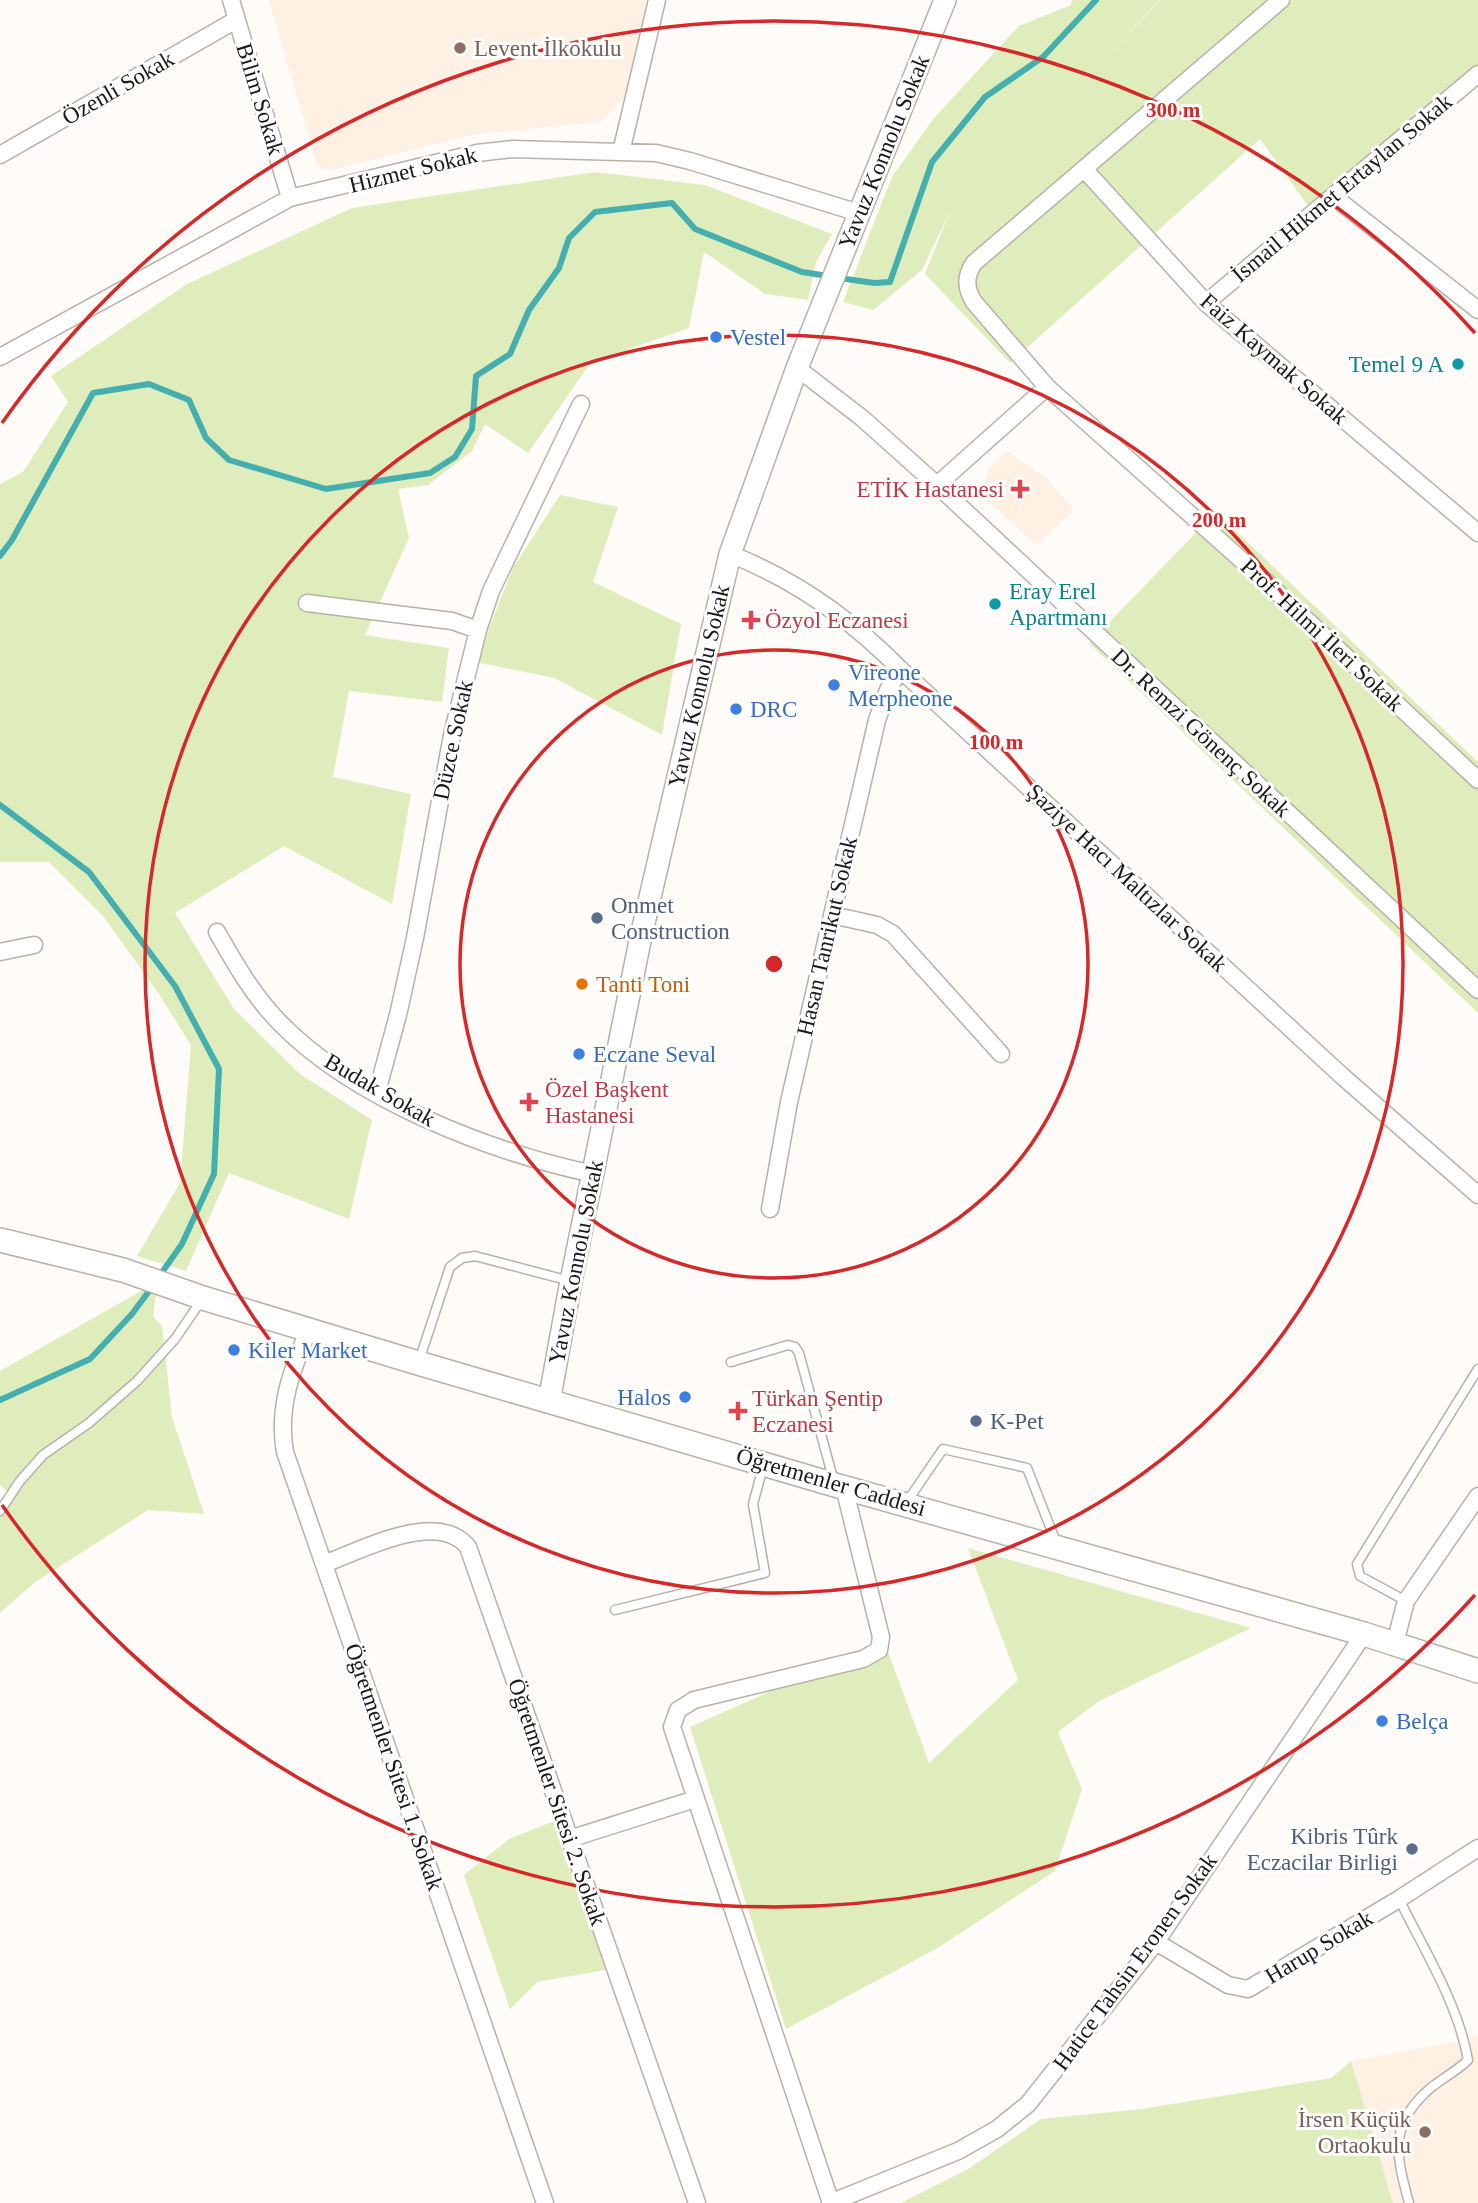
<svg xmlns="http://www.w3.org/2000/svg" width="1478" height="2203" font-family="Georgia,serif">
	<rect width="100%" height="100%" fill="#fefbf8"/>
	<path fill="#fef0e2" d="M269 0H650L626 96 601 121 470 135 330 170 317 165Z
		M1007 451 1046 478 1074 510 1037 545 985 499 986 476 992 465Z
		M1478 2035V2203H1393L1351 2061 1465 2040Z"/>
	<path fill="#dfedbd" d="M1072 0H1159L1101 64 1160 0H1478V86L1319 221 1260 139 1010 363 925 274 950 211 922 270 873 310 843 302 892 177 934 118 1019 26 1071 5Z
		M595 172 705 185 832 234 816 262 808 300 765 294 704 252 689 328 591 362 528 453 485 424 472 451 428 485 398 489 409 538 365 635 449 648 442 702 349 691 333 777 411 794 392 904 284 846 175 913 234 1009 300 1074 372 1120 349 1219 229 1173 186 1271 137 1256 180 1183 191 1045 159 994 103 916 49 862H0V484L23 472 68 402 51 376 187 284 352 208Z
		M560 495 618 507 593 582 681 624 662 735 554 678 476 662 513 568Z
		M1216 512 1478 762V1013L1089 643Z
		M157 1282 153 1316 162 1326 172 1417 204 1514 148 1510 34 1583 0 1613V1506L10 1494 0 1485V1371Z
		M968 1548 1251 1628 1099 1701 1058 1732 1082 1789 1055 1871 936 1949 786 2029 690 1727 884 1641 929 1763 1018 1680Z
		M554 1821 611 1969 537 1982 510 2009 464 1875 509 1839Z
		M1351 2061 1393 2203H901L970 2168 1041 2119 1142 2109 1331 2078Z"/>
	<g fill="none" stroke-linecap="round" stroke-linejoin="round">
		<path stroke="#45afaf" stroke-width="6" d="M839 278 874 283 890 282 932 162 985 97 1043 57 1096 0
			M0 556 12 540 93 393 149 384 189 400 206 438 229 460 326 489 430 473 455 457 472 429 476 376 510 354 529 310 559 268 569 238 595 212 672 203 695 229 802 272 828 276
			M0 805 89 872 175 986 219 1069 214 1174 182 1244 158 1278
			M0 1400 90 1359 132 1314 152 1287"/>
		<defs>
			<path id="service" d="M419 1361 450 1267 462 1258 475 1256 570 1281
				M731 1362 788 1345 795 1347 799 1353 834 1482
				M906 1503 943 1449 1027 1468 1056 1542
				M0 1511 20 1481 43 1455 89 1423 137 1381 175 1339 201 1301
				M1406 1601 1360 1576 1357 1564 1478 1369
				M615 1610 765 1573 753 1504 763 1467
				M1399 1899C1424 1950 1458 2003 1468 2060 1455 2073 1438 2080 1425 2093 1388 2128 1397 2158 1409 2203"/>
			<path id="minor" d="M231 0 290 198
				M1281 0 974 263C965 276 965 288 974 302L1047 387 1264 580 1478 780
				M621 152 657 0
				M0 155 236 20
				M1085 170 1206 303 1478 533
				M1333 196 1478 310
				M1206 303 1478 74
				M0 357 290 198 477 153 512 149 656 153 690 161 859 213
				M797 368 862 418 937 485 1478 990
				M937 485 1047 387
				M730 554C796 580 851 619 900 669L1341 1075 1478 1195
				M307 603 452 621 478 630
				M832 915 877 925 893 934 1001 1054
				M217 932C236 965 254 997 281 1024 356 1100 490 1152 594 1174
				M0 952 34 945
				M377 1092 398 1015 415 938 452 735 478 630 491 591 581 404
				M770 1209 789 1102 877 720 888 690 900 669
				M309 1329C292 1369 277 1408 285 1452L545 2203
				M324 1564C362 1550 437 1509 468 1547L697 2203
				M1395 1643 1406 1601 1478 1496
				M569 1839 695 1799
				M1156 1942 1228 1985 1248 1989 1399 1899 1478 1848
				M830 2203 958 2151 997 2129 1028 2104 1156 1942 1364 1634
				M831 2203 672 1727 678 1710 694 1700 863 1659 879 1650 881 1637 844 1487"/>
			<path id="tertiary" d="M549 1402 571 1281 641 936 730 554 797 368 945 0"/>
			<path id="secondary" d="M0 1240 123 1270 203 1298 418 1363 835 1485 1364 1634 1478 1671"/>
		</defs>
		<use href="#service" stroke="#b8b1a9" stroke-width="11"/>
		<use href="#minor" stroke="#b8b1a9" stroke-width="19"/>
		<use href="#tertiary" stroke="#b8b1a9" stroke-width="24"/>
		<use href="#secondary" stroke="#b8b1a9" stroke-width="26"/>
		<use href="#service" stroke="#fff" stroke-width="8"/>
		<use href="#minor" stroke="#fff" stroke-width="16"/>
		<use href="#tertiary" stroke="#fff" stroke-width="21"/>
		<use href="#secondary" stroke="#fff" stroke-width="23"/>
	</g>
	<g fill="none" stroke="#d62828" stroke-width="3.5">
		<circle cx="774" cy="964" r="314"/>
		<circle cx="774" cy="964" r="629"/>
		<path d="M1475 1595A943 943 0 0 1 2 1505M2 423A943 943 0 0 1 1475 333"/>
	</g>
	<g fill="#8d6e63" stroke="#fff" stroke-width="2.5">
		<circle cx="460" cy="48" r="7"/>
		<circle cx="1425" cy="2132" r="7"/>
	</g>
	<g fill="#3f7fe0" stroke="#fff" stroke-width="2.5">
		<circle cx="716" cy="337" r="7"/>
		<circle cx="834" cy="685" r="7"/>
		<circle cx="736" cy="709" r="7"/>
		<circle cx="579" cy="1054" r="7"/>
		<circle cx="234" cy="1350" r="7"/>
		<circle cx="685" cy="1397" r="7"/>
		<circle cx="1382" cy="1721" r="7"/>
	</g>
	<g fill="#0f9aa8" stroke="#fff" stroke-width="2.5">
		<circle cx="1458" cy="364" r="7"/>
		<circle cx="995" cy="604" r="7"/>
	</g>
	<g fill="#e0444e" stroke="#fff" stroke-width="2.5">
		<path d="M1016.5 478.5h7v7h7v7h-7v7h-7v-7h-7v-7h7z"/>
		<path d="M747.5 609.5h7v7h7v7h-7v7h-7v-7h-7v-7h7z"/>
		<path d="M525.5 1091.5h7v7h7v7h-7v7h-7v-7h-7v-7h7z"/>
		<path d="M734.5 1400.5h7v7h7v7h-7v7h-7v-7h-7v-7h7z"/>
	</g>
	<g fill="#5c6f8a" stroke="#fff" stroke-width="2.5">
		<circle cx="597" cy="918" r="7"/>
		<circle cx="976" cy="1421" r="7"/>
		<circle cx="1412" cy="1849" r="7"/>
	</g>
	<circle fill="#e8710a" stroke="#fff" stroke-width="2.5" cx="582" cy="984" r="7"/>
	<g text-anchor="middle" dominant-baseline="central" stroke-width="6" stroke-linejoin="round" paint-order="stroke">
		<g font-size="23" fill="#785e54" stroke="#fff" text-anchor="start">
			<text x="474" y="48">Levent İlkokulu</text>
			<text x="1411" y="2119" text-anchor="end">İrsen Küçük<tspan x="1411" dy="26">Ortaokulu</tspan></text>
		</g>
		<g font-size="23" fill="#1b1815" stroke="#fff">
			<text transform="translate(118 88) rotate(-30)">Özenli Sokak</text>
			<text transform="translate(260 99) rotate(73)">Bilim Sokak</text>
			<text transform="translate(884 152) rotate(-68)">Yavuz Konnolu Sokak</text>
			<text transform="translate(413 170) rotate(-14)">Hizmet Sokak</text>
			<text transform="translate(1342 188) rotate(-40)">İsmail Hikmet Ertaylan Sokak</text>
			<text transform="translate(1274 359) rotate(41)">Faiz Kaymak Sokak</text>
			<text transform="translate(1322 635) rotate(43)">Prof. Hilmi İleri Sokak</text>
			<text transform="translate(699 686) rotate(-77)">Yavuz Konnolu Sokak</text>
			<text transform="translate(1201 733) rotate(43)">Dr. Remzi Gönenç Sokak</text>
			<text transform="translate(453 740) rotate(-78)">Düzce Sokak</text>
			<text transform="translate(1127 878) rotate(43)">Şaziye Hacı Maltızlar Sokak</text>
			<text transform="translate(827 936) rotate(-77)">Hasan Tanrikut Sokak</text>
			<text transform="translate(380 1090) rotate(30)">Budak Sokak</text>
			<text transform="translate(576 1262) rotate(-79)">Yavuz Konnolu Sokak</text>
			<text transform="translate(831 1482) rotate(16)">Öğretmenler Caddesi</text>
			<text transform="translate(394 1767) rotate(71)">Öğretmenler Sitesi 1. Sokak</text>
			<text transform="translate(557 1802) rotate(71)">Öğretmenler Sitesi 2. Sokak</text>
			<text transform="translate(1319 1947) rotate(-31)">Harup Sokak</text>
			<text transform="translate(1135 1962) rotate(-54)">Hatice Tahsin Eronen Sokak</text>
		</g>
		<g font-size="23" fill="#366cbe" stroke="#fff" text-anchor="start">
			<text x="730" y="337">Vestel</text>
			<text x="848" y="672">Vireone<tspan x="848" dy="26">Merpheone</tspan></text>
			<text x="750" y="709">DRC</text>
			<text x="593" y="1054">Eczane Seval</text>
			<text x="248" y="1350">Kiler Market</text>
			<text x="671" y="1397" text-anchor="end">Halos</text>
			<text x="1396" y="1721">Belça</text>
		</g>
		<g font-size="23" fill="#0d838f" stroke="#fff" text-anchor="end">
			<text x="1444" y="364">Temel 9 A</text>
			<text x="1009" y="591" text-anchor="start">Eray Erel<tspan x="1009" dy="26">Apartmanı</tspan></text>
		</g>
		<g font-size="23" fill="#be3a42" stroke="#fff" text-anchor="start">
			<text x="1004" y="489" text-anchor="end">ETİK Hastanesi</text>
			<text x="765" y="620">Özyol Eczanesi</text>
			<text x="545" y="1089">Özel Başkent<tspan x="545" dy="26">Hastanesi</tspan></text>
			<text x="752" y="1398">Türkan Şentip<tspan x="752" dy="26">Eczanesi</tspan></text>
		</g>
		<g font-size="23" fill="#4e5e75" stroke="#fff" text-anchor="start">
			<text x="611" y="905">Onmet<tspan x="611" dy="26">Construction</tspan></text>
			<text x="990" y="1421">K-Pet</text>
			<text x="1398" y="1836" text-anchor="end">Kibris Tûrk<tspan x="1398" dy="26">Eczacilar Birligi</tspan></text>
		</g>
		<g font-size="23" fill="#c56008" stroke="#fff" text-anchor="start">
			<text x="596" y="984">Tanti Toni</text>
		</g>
	</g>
	<circle cx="774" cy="964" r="10" fill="#d62828" stroke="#fff" stroke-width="3.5"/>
	<g font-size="21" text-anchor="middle" font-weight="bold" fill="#d62828" stroke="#fff" stroke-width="6" stroke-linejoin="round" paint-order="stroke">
		<text x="1173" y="117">300 m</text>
		<text x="1219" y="527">200 m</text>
		<text x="996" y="749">100 m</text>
	</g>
</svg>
